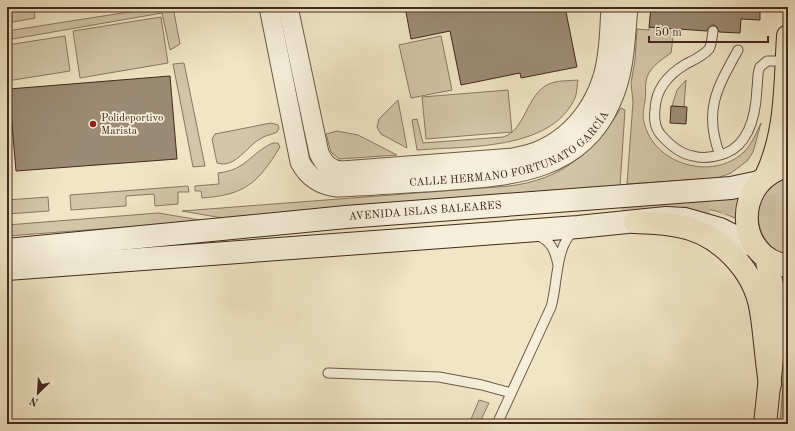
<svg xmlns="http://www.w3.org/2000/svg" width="795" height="431" font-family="'Old Standard TT',serif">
	<rect width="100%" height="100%" fill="#f0e5c5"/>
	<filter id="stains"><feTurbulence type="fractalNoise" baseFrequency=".005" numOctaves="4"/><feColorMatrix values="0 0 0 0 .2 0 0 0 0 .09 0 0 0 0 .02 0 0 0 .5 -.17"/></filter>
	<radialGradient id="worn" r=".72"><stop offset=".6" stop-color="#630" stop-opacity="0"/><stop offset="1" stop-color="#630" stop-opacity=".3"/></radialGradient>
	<path fill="#d2c5a8" stroke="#8a7762" d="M7 7H34L35 18 7 23Z
		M161 7H173L180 44 170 50 162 13 7 40V31Z
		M161 17 168 63 80 78 73 31Z
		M649 27 674 29 671 53C661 60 647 69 646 82 645 88 646 95 645 101 644 107 642 115 644 122 653 164 712 182 744 152 752 144 756 133 761 123L753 152 747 161 731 173 717 178 627 184 633 102 631 83 635 60 637 29 649 30Z
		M65 36 70 71 7 81V45Z
		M441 36 452 90 411 98 399 45Z
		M184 63 205 166 193 167 173 64Z
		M578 80C577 85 577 93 575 98 551 151 466 146 417 150L412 120 417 119 423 143 503 137C526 130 526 94 549 84 558 80 569 81 578 80Z
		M686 80 684 107 672 106 677 90Z
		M508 90 512 132 426 139 422 97Z
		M398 100 407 148 381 134 377 127 379 119Z
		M621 108 625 110 620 186 228 219 182 211 509 186C562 180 593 152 621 108Z
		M271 123 278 125 279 128 277 132C272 135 265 135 260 139 247 146 235 169 217 163L212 139 215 134Z
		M337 131 358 135 397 155 339 159 331 152 326 134Z
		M273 143H278L280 147C258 183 245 195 202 198L201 191H195V186L219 184 218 173C247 170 250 153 273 143Z
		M788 178V257C750 243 746 189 788 178Z
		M188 186 189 192H178V204L155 206 154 194 126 196V206L71 210 70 195Z
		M48 197 49 211 7 214V200Z
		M738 198 735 218C698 202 675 205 639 219L638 200Z
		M158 213 206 221 7 236V225Z
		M781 279 788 280 787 424H780L786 346V305Z
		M479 400 489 403 479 424H469Z"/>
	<path fill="#9c8b74" stroke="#42291d" d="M405 7H565L577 67 521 78 520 73 461 85 450 31 411 39Z
		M651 7H760V20L741 19 740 33 719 32 717 27 713 25 709 27 707 31 649 27Z
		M170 76 177 159 16 171 9 89Z
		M671 106 687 107 686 124 670 123Z"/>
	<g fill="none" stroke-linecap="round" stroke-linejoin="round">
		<path stroke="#cdbfa3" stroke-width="22" stroke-dasharray="22 11" stroke-linecap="butt" d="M622 210 672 204 733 203 788 207"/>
		<defs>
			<path id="service" d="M713 31C712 37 712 44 709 49 703 56 694 60 686 64 669 74 656 89 655 109 654 118 654 127 661 135 669 144 680 154 693 156 704 159 715 157 726 153 751 143 756 111 757 88 758 82 757 72 760 67 762 65 765 63 767 61H786
				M720 155C703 111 717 88 738 50
				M537 235C551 241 555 250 558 265
				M328 373 439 377 482 385 511 393
				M497 424 551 307C558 284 555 246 574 231"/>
			<g id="minor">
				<path id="s1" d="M269 7 300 162C308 177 320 185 337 187 371 186 405 183 440 181 507 176 580 174 611 102 625 72 625 39 628 7"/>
				<path d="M288 7 319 153C324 164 330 170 342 171L513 158C521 156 529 155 536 152 579 135 604 94 608 50 610 36 610 21 611 7"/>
			</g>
			<g id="secondary">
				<path id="s2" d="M7 250 346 217 731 188 759 182"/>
				<path d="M7 269 578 227 666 218 685 219 720 229 756 247"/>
			</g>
			<path id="primary" d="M788 166C734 178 732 257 788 266
				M766 176C787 132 785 83 788 36
				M765 424 776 321 774 294 766 257"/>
			<path id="trunk" d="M635 222C650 223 664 223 678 226 719 233 755 270 761 311 765 335 766 360 770 384"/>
		</defs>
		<use href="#service" stroke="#6e5847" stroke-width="11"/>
		<use href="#minor" stroke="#6e5847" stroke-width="21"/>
		<use href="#secondary" stroke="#42291d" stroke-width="24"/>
		<use href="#primary" stroke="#42291d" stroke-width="24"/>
		<use href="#trunk" stroke="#42291d" stroke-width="24"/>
		<use href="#service" stroke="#f5eed9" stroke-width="9"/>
		<use href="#minor" stroke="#f5eed9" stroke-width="19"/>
		<use href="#secondary" stroke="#f5eed9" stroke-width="22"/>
		<use href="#primary" stroke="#f0e5c5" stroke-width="22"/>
		<use href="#trunk" stroke="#f0e5c5" stroke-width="22"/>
	</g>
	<circle fill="#8f2418" stroke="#f5eed9" stroke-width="1.5" cx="93" cy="124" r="4"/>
	<g text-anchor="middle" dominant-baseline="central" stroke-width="3.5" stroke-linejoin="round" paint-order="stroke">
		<g font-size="11" fill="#42291d" stroke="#f5eed9" text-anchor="start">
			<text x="101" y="118">Polideportivo<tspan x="101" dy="13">Marista</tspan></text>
		</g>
		<g font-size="11" fill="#42291d" stroke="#f5eed9">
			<text stroke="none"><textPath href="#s1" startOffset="387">CALLE HERMANO FORTUNATO GARCÍA</textPath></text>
			<text stroke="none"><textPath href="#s2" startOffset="420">AVENIDA ISLAS BALEARES</textPath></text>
		</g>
	</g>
	<rect width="795" height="431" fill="none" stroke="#f0e5c5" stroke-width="24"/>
	<rect x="8" y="8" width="779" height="415" fill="none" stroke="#42291d" stroke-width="2"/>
	<rect x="12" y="12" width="771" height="407" fill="none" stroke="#42291d"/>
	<g transform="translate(38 393) rotate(205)" stroke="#f5eed9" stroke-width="3" paint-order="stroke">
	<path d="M0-3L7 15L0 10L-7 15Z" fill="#42291d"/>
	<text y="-6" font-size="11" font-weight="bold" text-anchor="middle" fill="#42291d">N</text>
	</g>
	<path d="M649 36v6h119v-6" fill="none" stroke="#42291d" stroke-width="2"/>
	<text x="655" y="36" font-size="12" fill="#42291d" stroke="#f5eed9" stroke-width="3" paint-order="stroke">50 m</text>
	<rect width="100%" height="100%" filter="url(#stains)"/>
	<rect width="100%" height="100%" fill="url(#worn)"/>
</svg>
